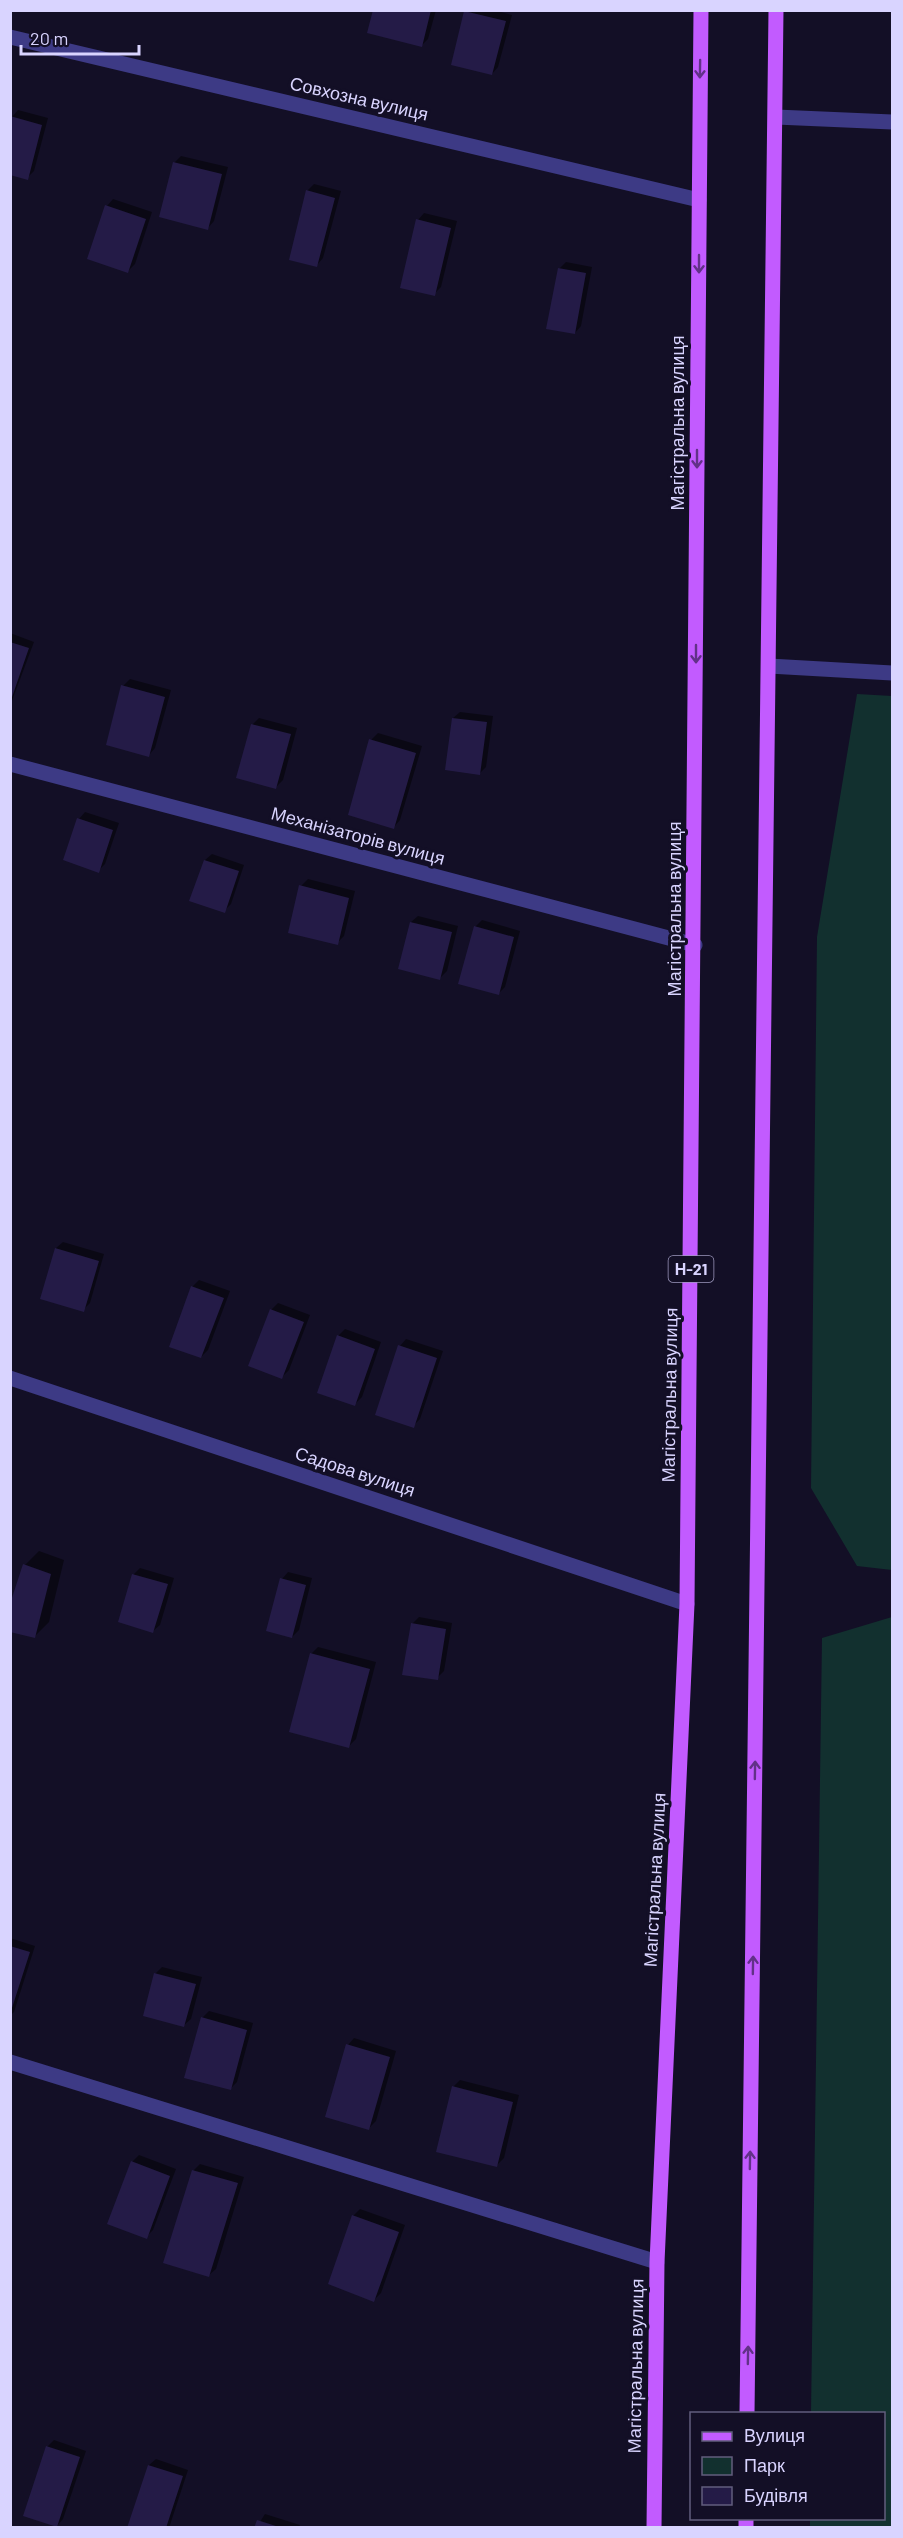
<svg xmlns="http://www.w3.org/2000/svg" width="903" height="2538" font-family="Barlow,sans-serif">
<rect width="100%" height="100%" fill="#130f26"/>
<!-- green -->
<path fill="#12302f" d="M857 694 892 696V1570L857 1566 811 1488 817 937Z
M892 1617V2527H810V2519L884 2518V2414L811 2413 822 1638Z"/>
<!-- shadow -->
<path fill="#0007" d="M375 10H436L428 39 422 45Z
M468 10H494L512 15 498 67 492 74 466 12Z
M18 110 48 118 34 171 27 178 12 117Z
M181 156 228 167 214 221 208 228 174 163Z
M314 184 341 191 323 258 317 265 307 191Z
M113 199 152 212 135 264 128 271 107 206Z
M424 213 457 221 441 287 434 294 418 220Z
M566 262 592 267 581 326 575 333 559 269Z
M10 633 34 642 10 706Z
M130 679 171 690 155 748 149 755 123 686Z
M460 712 493 716 486 767 480 773 453 718Z
M259 718 297 728 283 780 276 787 238 777 253 724Z
M378 733 422 746 400 820 394 827 371 740Z
M85 812 119 823 105 864 98 871 79 819Z
M212 854 244 865 231 904 224 911 205 860Z
M308 879 355 891 344 936 337 943 301 886Z
M418 916 458 926 447 971 440 978 411 922Z
M482 920 520 931 505 987 498 994 475 927Z
M63 1242 104 1254 90 1303 83 1310 42 1298 56 1248Z
M199 1280 230 1291 208 1350 201 1357 192 1287Z
M278 1303 310 1315 289 1370 282 1377 271 1310Z
M345 1329 381 1342 362 1397 355 1404 338 1336Z
M406 1339 443 1351 420 1419 413 1426 400 1346Z
M39 1551 64 1560 49 1622 35 1636 25 1565Z
M140 1568 174 1578 160 1625 153 1631 120 1621 134 1574Z
M288 1572 312 1578 299 1630 292 1637 282 1579Z
M419 1617 452 1623 444 1671 437 1678 412 1624Z
M318 1647 376 1662 356 1739 349 1746 311 1654Z
M10 1938 35 1946 14 2012 10 2016Z
M162 1967 202 1977 191 2019 184 2025 155 1974Z
M209 2011 253 2023 237 2082 230 2089 202 2018Z
M354 2038 396 2051 376 2121 369 2128 348 2045Z
M460 2080 519 2095 504 2158 497 2165 453 2087Z
M139 2155 176 2169 153 2230 146 2237 132 2162Z
M200 2164 244 2177 216 2269 209 2275 165 2262 194 2170Z
M360 2209 405 2225 381 2293 374 2300 353 2216Z
M54 2440 86 2451 63 2519 57 2526 47 2447Z
M156 2459 188 2470 169 2528H128L149 2465Z
M265 2514 300 2525 299 2528H256Z"/>
<!-- building -->
<path fill="#241b47" d="M373 10H431L422 47 367 33Z
M464 11 506 21 492 75 451 65Z
M10 116 42 125 28 180 10 175Z
M173 162 222 174 208 230 159 217Z
M306 190 335 198 317 267 289 260Z
M105 205 146 219 128 273 87 259Z
M416 219 451 228 435 296 400 288Z
M558 268 586 273 575 334 546 329Z
M10 642 29 648 11 700H10Z
M121 685 165 697 149 757 106 745Z
M452 718 487 722 480 775 445 770Z
M251 724 291 734 276 789 236 778Z
M369 739 416 753 394 829 348 815Z
M77 818 113 830 99 873 63 860Z
M204 860 239 871 225 913 189 901Z
M299 885 349 898 338 945 288 933Z
M410 922 452 932 440 980 398 969Z
M474 926 514 937 499 995 458 984Z
M55 1248 99 1261 84 1312 40 1299Z
M191 1286 224 1298 201 1358 169 1347Z
M270 1309 304 1322 282 1379 248 1366Z
M337 1335 375 1349 355 1406 317 1393Z
M398 1345 437 1358 414 1428 375 1415Z
M23 1564 51 1574 35 1638 10 1632V1604Z
M132 1574 168 1584 153 1633 118 1622Z
M280 1578 306 1585 292 1638 266 1631Z
M411 1623 446 1629 438 1680 402 1675Z
M310 1653 370 1669 349 1748 289 1732Z
M10 1946 30 1952 11 2011H10Z
M154 1973 196 1984 184 2027 143 2016Z
M201 2017 247 2030 231 2090 184 2078Z
M346 2044 390 2057 369 2130 325 2117Z
M452 2086 513 2102 497 2167 436 2152Z
M131 2161 170 2176 147 2239 107 2224Z
M192 2170 238 2183 209 2277 163 2263Z
M352 2215 399 2232 374 2302 328 2284Z
M46 2446 80 2457 57 2527 23 2516Z
M148 2465 183 2476 166 2528H127Z
M257 2520 279 2527V2528H254Z"/>
<g fill="none" stroke-linecap="round" stroke-linejoin="round">
<!-- service -->
<path stroke="#3d3a85" stroke-width="15" d="M776 117 892 122
M769 666 892 673"/>
<!-- minor -->
<path stroke="#3d3a85" stroke-width="15" d="M10 37 699 200
M10 764 695 945
M10 1378 687 1604
M10 2062 657 2262"/>
<!-- primary -->
<path stroke="#c25bff" stroke-width="15" d="M747 2414 776 10
M654 2528 657 2262 687 1604 701 10
M746 2528V2518"/>
</g>
<!-- one-way arrows -->
<defs><path id="oneway-shaft" d="M-6 0H5M1.5-3L5.5 0L1.5 3" fill="none" stroke-width="1.6" stroke-linecap="round" stroke-linejoin="round" transform="scale(1.5)"/></defs>
<g stroke="#623188">
<use href="#oneway-shaft" transform="translate(700 69) rotate(91)"/>
<use href="#oneway-shaft" transform="translate(699 264) rotate(90)"/>
<use href="#oneway-shaft" transform="translate(697 459) rotate(90)"/>
<use href="#oneway-shaft" transform="translate(696 654) rotate(90)"/>
<use href="#oneway-shaft" transform="translate(755 1770) rotate(-89)"/>
<use href="#oneway-shaft" transform="translate(753 1965) rotate(-89)"/>
<use href="#oneway-shaft" transform="translate(750 2160) rotate(-89)"/>
<use href="#oneway-shaft" transform="translate(748 2355) rotate(-89)"/>
</g>
<g text-anchor="middle" stroke-width="6" stroke-linejoin="round" paint-order="stroke">
<!-- shield labels -->
<rect fill="#130f26" stroke="#9e99be" stroke-width="1.5" x="668.5" y="1256" width="45" height="26" rx="4.5"/>
<g font-size="16" font-weight="bold" fill="#d9d4ff">
<text x="691" y="1275">Н-21</text>
</g>
<!-- street labels -->
<g font-size="18" fill="#d9d4ff" stroke="#130f26">
<text transform="translate(359 99) rotate(13)" y="6">Совхозна вулиця</text>
<text transform="translate(678 423) rotate(-90)" y="6">Магістральна вулиця</text>
<text transform="translate(358 836) rotate(15)" y="6">Механізаторів вулиця</text>
<text transform="translate(675 909) rotate(-90)" y="6">Магістральна вулиця</text>
<text transform="translate(670 1395) rotate(-89)" y="6">Магістральна вулиця</text>
<text transform="translate(355 1472) rotate(18)" y="6">Садова вулиця</text>
<text transform="translate(655 1880) rotate(-87)" y="6">Магістральна вулиця</text>
<text transform="translate(636 2366) rotate(-89)" y="6">Магістральна вулиця</text>
</g>
</g>
<!-- border -->
<rect width="903" height="2538" fill="none" stroke="#d9d4ff" stroke-width="24"/>
<!-- legend -->
<rect x="690" y="2412" width="195" height="108" fill="#130f26" stroke="#625e7d" stroke-width="1.5"/>
<rect x="702" y="2432" width="30" height="9" fill="#c25bff" stroke="#625e7d" stroke-width="1.5"/>
<text x="744" y="2442" font-size="18" fill="#d9d4ff">Вулиця</text>
<rect x="702" y="2457" width="30" height="18" fill="#12302f" stroke="#625e7d" stroke-width="1.5"/>
<text x="744" y="2472" font-size="18" fill="#d9d4ff">Парк</text>
<rect x="702" y="2487" width="30" height="18" fill="#241b47" stroke="#625e7d" stroke-width="1.5"/>
<text x="744" y="2502" font-size="18" fill="#d9d4ff">Будівля</text>
<!-- scale -->
<path d="M21 45v9h118v-9" fill="none" stroke="#d9d4ff" stroke-width="3"/>
<text x="30" y="45" font-size="18" fill="#d9d4ff" stroke="#130f26" stroke-width="4.5" paint-order="stroke">20 m</text>
</svg>
